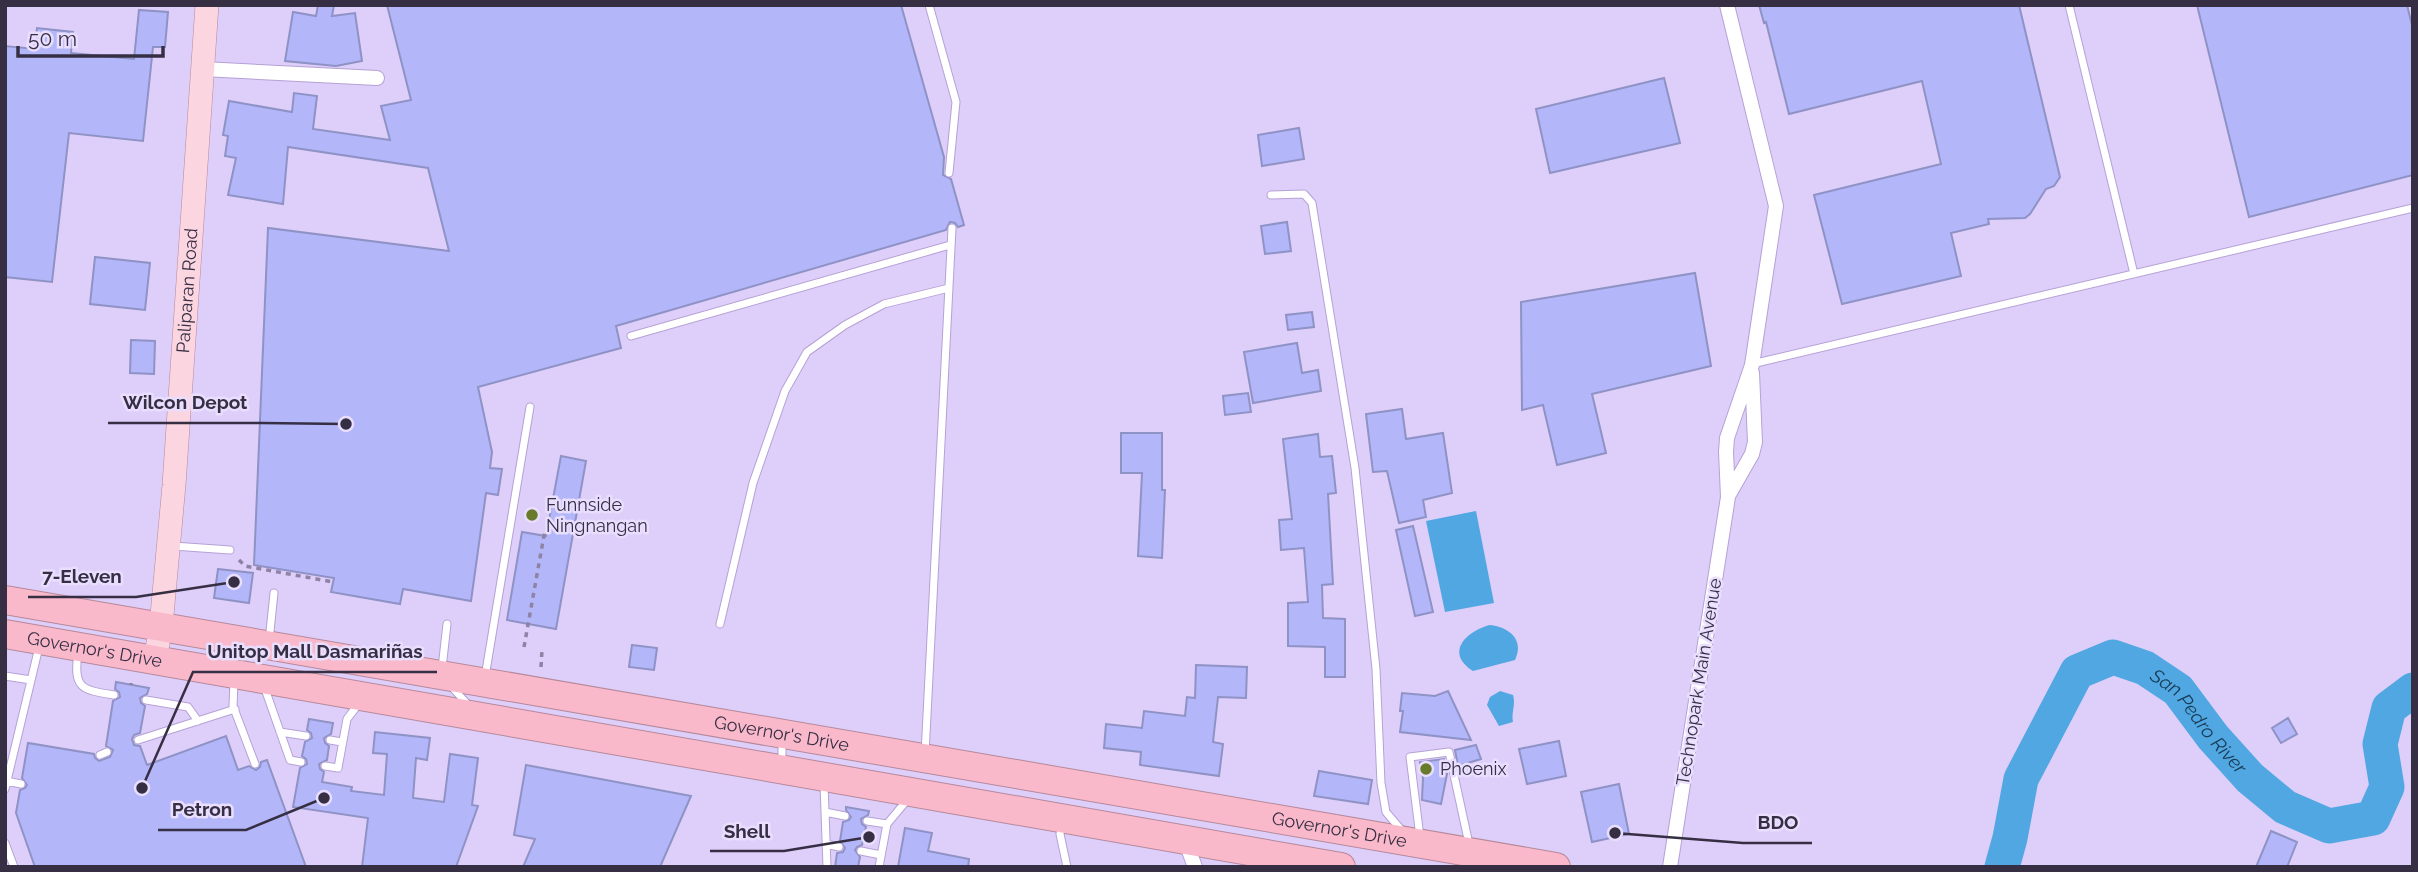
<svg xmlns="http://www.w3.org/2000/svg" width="2418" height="872" font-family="Raleway,sans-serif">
<rect width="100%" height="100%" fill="#decefa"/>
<!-- water -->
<path fill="#51a7e2" d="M1476 511 1494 603 1445 612 1426 521Z
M1490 625C1509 627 1525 640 1515 660L1473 671C1444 652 1467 631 1490 625Z
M1500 691 1513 695C1516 704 1511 713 1513 722L1499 726 1487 705 1490 697Z"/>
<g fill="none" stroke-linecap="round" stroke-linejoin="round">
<!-- river -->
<path stroke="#51a7e2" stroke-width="35" id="s1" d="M2002 867 2010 838 2021 779 2077 672 2113 657 2145 668 2178 690 2213 737 2250 778 2285 807 2329 826 2373 818 2387 787 2380 744 2389 708 2413 690"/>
</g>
<!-- building -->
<path fill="#b3b7fa" stroke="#8f92c5" stroke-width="2" d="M318 5H334L332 16 355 13 362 61 336 66 285 61 293 12 316 16Z
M387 5H901L944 157 943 175 951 179 964 225 958 227 955 223 950 222 946 230 616 326 621 348 478 387 492 452 490 468 502 469 498 495 486 493 471 601 403 589 400 604 331 592 334 578 254 565 268 228 449 251 428 168 288 147 283 204 228 195 236 158 225 156 228 136 223 135 229 101 292 112 294 93 317 96 313 129 390 140 381 106 411 100Z
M1759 5H2019L2060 177 2054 186 2046 189 2030 214 2025 218 1988 219 1989 224 1951 233 1961 276 1842 304 1814 195 1941 164 1922 81 1789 114 1766 22 1764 23Z
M2197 5H2407L2413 29V175L2249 217Z
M139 10 168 12 165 47H153L143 141 69 133 52 282 5 277V46L35 49 37 28 73 32 71 53 134 59Z
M1664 78 1680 143 1550 173 1536 109Z
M1299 128 1304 159 1262 166 1258 135Z
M1287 222 1291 251 1265 254 1261 226Z
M95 257 150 263 145 310 90 304Z
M1695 273 1711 366 1592 394 1606 453 1557 465 1543 405 1522 410 1521 302Z
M1312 312 1314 327 1288 330 1286 315Z
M131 340 155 341 154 374 130 373Z
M1297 343 1302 373 1318 370 1321 391 1253 403 1244 352Z
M1248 393 1251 412 1225 415 1223 396Z
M1402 409 1406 439 1443 433 1452 493 1423 500 1426 517 1399 523 1387 471 1373 472 1366 414Z
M1121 433H1162V490H1165L1162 558 1138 556 1142 473H1121Z
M1318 434 1320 457 1332 456 1336 493 1328 494 1333 584 1322 585 1323 618 1345 619V677H1325V647L1288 646V603L1308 602 1304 548 1281 550 1279 520 1292 519 1283 439Z
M561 456 586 461 556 629 507 620 522 532 546 536Z
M1413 526 1433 612 1415 616 1396 530Z
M218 569 253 573 249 603 214 598Z
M632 645 657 648 654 670 629 667Z
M1196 665 1247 667 1246 698 1218 697 1213 742 1223 744 1219 776 1140 765 1141 752 1104 748 1106 724 1142 728 1144 711 1185 716 1187 697 1195 698Z
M116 682 149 688 147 694 140 698 141 703 145 706 140 733 134 735 132 739 134 745 140 746 147 765 226 736 238 770 249 766 256 770 260 767 261 762 267 760 306 867H35L16 813 20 790 25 788 27 785 22 778 28 743 94 754 95 758 99 761 110 757 113 750 106 746 113 701 120 697 119 692 115 689Z
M1448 691 1471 740 1400 732 1403 711H1400L1402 693 1435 696Z
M2288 718 2297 734 2281 743 2272 728Z
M309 719 333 723 331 734 324 738 325 743 329 746 327 760 319 764 320 769 324 772 322 782 352 787 351 791 384 795 387 754 373 753 375 732 430 738 427 760 416 758 413 798 444 802 450 754 478 758 472 805 478 806 456 867H362L368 818 293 807 300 768 307 764 306 759 302 756 305 742 312 738 311 733 307 730Z
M1559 741 1566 776 1527 784 1519 749Z
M1476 745 1481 759 1458 766 1455 750Z
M1444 759 1447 774 1441 804 1422 800 1423 778 1420 762Z
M526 765 691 796 660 867H523L535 839 514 835Z
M1319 771 1372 780 1368 804 1314 796Z
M1619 784 1629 834 1592 842 1581 792Z
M846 807 869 811 868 815 861 819 862 824 866 827 862 845 857 847 855 850 860 857 858 867H835L837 853 843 852 845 848 840 841 843 822 849 820 851 817 846 810Z
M905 828 932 833 928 851 969 859 968 867H898Z
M2271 831 2297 842 2287 867H2256Z"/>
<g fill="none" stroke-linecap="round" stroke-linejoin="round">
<defs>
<path id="lane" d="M929 5 956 102 949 173
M2069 5 2134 274
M1271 195 1304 194 1312 203 1355 468 1376 669 1381 783 1386 812 1403 832
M631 336 950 245
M1752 364 2413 208
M173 546 230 550
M720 624 753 483 785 391 807 352 845 325 884 304 949 288
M269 641 274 593
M78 653C73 688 81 690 114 695
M442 668 447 624
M5 676 31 680
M485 677 530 407
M234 682 233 706 255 764
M264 686 290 760 301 762
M451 686 469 706
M146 700 188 707 198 721
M280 732 306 736
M138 740 235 709
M330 740 342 742
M925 754 952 228
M100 755 107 752
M782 765V738
M325 766 338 768 347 719 360 702
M6 781 21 784
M824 784 827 867
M5 789 39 647
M825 812 845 816
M867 821 887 824
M1062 823 1060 834 1067 867
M1420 837 1410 757 1449 752 1469 844
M5 843 14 867
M826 844 839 847
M861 851 881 855
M879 867 887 824 908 799"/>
<path id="street" d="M203 69 377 78
M1728 496 1752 454 1755 442 1752 373
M1185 840 1195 867
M1670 867 1728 497 1726 452 1727 438 1752 365 1776 206 1727 5"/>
<g id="primary">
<path id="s2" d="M155 660 161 626 174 485 207 5"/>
</g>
<g id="highway">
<path id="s3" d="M5 600 1556 867"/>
<path id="s4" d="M5 634 1341 867"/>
</g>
</defs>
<!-- lane casing -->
<use href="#lane" stroke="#b5a2d6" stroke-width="9"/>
<!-- street casing -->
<use href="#street" stroke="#b5a2d6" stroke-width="16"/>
<!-- primary casing -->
<use href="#primary" stroke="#b5899b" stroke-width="24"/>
<!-- highway casing -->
<use href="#highway" stroke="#b5899b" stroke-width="30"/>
<!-- path -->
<path stroke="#8e83a4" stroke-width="3.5" stroke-dasharray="5 5" stroke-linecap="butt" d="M239 560 245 566 333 582
M524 647 545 530
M541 667 542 650
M131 685V683"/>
<!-- lane -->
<use href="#lane" stroke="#fff" stroke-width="7"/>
<!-- street -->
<use href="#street" stroke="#fff" stroke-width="14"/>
<!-- primary -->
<use href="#primary" stroke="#fbd5df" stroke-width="23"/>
<!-- highway -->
<use href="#highway" stroke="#f9b9ca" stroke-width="28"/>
</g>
<!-- markers -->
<g fill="#687b2b" stroke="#e9defe" stroke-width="2.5">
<circle cx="532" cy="515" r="7"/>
<circle cx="1426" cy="769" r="7"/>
</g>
<g text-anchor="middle" stroke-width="5" stroke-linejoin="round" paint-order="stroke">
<!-- street labels -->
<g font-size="18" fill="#362f44" stroke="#e9defe">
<text dy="6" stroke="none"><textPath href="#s2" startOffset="371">Paliparan Road</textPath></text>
<text dy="6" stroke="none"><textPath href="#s4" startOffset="91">Governor's Drive</textPath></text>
<text transform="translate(1699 682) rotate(-81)" y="6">Technopark Main Avenue</text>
<text dy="6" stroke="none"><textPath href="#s3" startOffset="788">Governor's Drive</textPath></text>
<text dy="6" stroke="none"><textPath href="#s3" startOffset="1354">Governor's Drive</textPath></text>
</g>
<!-- poi labels -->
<g font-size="18" fill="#362f44" stroke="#e9defe" text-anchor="start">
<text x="546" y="511">Funnside<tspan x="546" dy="21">Ningnangan</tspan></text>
<text x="1440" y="775">Phoenix</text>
</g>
<!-- water labels -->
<g font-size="19" font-style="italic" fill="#183c55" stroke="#e9defe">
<text dy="7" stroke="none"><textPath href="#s1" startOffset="360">San Pedro River</textPath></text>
</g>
</g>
<!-- callouts -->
<path fill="none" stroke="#362f44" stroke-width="2.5" d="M346 424L261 423H108M234 582L136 597H28M142 788L193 672H437M324 798L246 830H158M1615 833L1743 843H1812M869 837L784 851H710"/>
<g fill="#362f44" stroke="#e9defe" stroke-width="2.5">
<circle cx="346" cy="424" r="7"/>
<circle cx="234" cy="582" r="7"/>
<circle cx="142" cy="788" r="7"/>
<circle cx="324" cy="798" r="7"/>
<circle cx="1615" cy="833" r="7"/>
<circle cx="869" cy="837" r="7"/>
</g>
<g font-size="19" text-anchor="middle" font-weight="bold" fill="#362f44" stroke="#e9defe" stroke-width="5" stroke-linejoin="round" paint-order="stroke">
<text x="185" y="409">Wilcon Depot</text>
<text x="82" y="583">7-Eleven</text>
<text x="315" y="658">Unitop Mall Dasmariñas</text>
<text x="202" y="816">Petron</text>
<text x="1778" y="829">BDO</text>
<text x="747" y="838">Shell</text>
</g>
<!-- border -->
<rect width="2418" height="872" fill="none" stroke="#362f44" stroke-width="14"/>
<!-- scale -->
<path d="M18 46v10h145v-10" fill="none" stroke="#362f44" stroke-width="3.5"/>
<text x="28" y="46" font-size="21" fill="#362f44" stroke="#e9defe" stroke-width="5" paint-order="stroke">50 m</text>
</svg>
